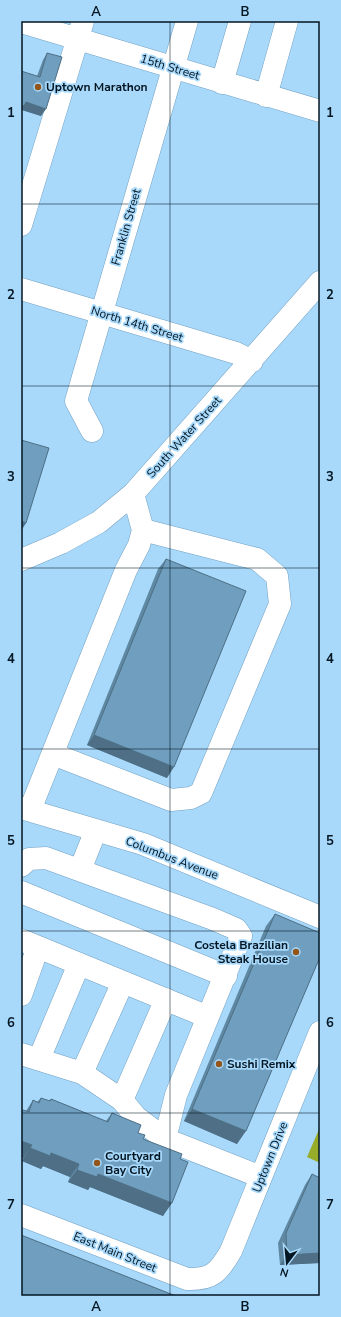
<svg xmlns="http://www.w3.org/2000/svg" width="341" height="1317" font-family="'Nunito Sans',sans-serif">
<rect width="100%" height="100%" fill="#a8d9fb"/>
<!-- water -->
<path fill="#97ad2a" d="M320 1127V1163L307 1157Z"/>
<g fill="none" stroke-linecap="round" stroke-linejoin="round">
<defs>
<path id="minor" d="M21 22 320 111
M222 83 240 21
M266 96 287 21
M21 225 83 21
M21 289 236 353 252 361
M92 431 76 401 187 21
M21 560 61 543 99 522 133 494 320 282
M53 754 171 800 191 798 201 793 280 604 277 576 257 559 143 530
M21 808 143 844 320 917
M30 810 126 570 139 545 143 530 133 494
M21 866 29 859 46 858 213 919 236 929 241 936 176 1095 165 1139
M80 870 96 830
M21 892 226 976
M21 940 208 1017
M21 995 38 947
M21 1054 82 1073 122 1100 136 1117 165 1139 261 1177
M39 1059 79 964
M82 1073 123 982
M122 1100 166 999
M21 1215 187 1279C212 1280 219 1272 231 1251L320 1032"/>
</defs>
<!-- minor casing -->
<use href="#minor" stroke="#72a1c2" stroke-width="23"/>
<!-- minor -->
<use href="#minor" stroke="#fff" stroke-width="22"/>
</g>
<!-- wall -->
<path fill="#5f88a3" d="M47 53 41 116 22 110 37 76 43 60Z
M166 559 167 778 87 745 158 569Z
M275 914 237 1144 184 1121 266 926Z
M41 1098 49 1101 51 1099 106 1121 112 1113 138 1133 143 1139 180 1159 163 1216 90 1187 88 1190 68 1182 70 1177 43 1166 41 1169 22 1161 23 1158 21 1157V1114L23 1110 26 1111 33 1100 37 1102Z
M312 1174 320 1263 280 1265 278 1243 305 1185Z"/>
<!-- shaded-wall -->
<path fill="#4e6f85" d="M26 102 46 109 41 116 22 110 21 111V105Z
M21 521 26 523 21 531Z
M94 735 174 767 167 778 87 745Z
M192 1109 246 1131 237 1144 184 1121Z
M21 1141 32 1145 23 1158 21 1157Z
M30 1148 51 1153 79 1164 70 1177 43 1166 41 1169 22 1161Z
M77 1170 98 1174 172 1203 163 1216 90 1187 88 1190 68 1182Z
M320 1253V1263L280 1265 287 1255Z"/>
<!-- building -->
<path fill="#6f9ebe" stroke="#4e6f85" d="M47 53 62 57 46 109 26 102 24 106 21 105V71L40 77Z
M21 440 49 448 26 523 21 521Z
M166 559 246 591 174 767 94 735Z
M275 914 320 933V957L246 1131 192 1109Z
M41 1098 50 1101 51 1099 108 1122 112 1113 141 1125 138 1133 145 1135 143 1139 182 1154 180 1159 188 1162 172 1203 98 1174 97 1177 77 1170 79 1164 51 1153 50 1156 30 1148 32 1145 21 1141V1116L23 1110 29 1112 33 1100 39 1103Z
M312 1174 320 1178V1253L287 1255 286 1233Z
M21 1235 176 1296H21Z"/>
<!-- grid -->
<path fill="none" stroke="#041622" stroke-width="1" stroke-opacity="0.55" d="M170 21V1296M21 204H320M21 386H320M21 568H320M21 749H320M21 931H320M21 1113H320"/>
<!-- markers -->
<g fill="#93551a" stroke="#a8d9fb" stroke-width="1.5">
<circle cx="38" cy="87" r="4"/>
<circle cx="296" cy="952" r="4"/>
<circle cx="219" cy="1064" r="4"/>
<circle cx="97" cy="1163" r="4"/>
</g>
<g text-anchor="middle" stroke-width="3.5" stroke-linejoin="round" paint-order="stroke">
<!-- street labels -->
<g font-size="12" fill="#041622" stroke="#a8d9fb">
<text transform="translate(170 67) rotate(17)" y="4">15th Street</text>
<text transform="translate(126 227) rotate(-74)" y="4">Franklin Street</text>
<text transform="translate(137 324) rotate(17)" y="4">North 14th Street</text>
<text transform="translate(184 437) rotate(-48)" y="4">South Water Street</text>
<text transform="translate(172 858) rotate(21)" y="4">Columbus Avenue</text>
<text transform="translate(270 1157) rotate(-68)" y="4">Uptown Drive</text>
<text transform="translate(115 1252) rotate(22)" y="4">East Main Street</text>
</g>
<!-- poi labels -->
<g font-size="12" font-weight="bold" fill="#041622" stroke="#a8d9fb" text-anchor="start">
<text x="46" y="91">Uptown Marathon</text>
<text x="288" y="949" text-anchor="end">Costela Brazilian<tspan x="288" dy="14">Steak House</tspan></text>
<text x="227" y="1068">Sushi Remix</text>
<text x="105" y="1160">Courtyard<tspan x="105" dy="14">Bay City</tspan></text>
</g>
</g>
<!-- border -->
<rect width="341" height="1317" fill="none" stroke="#a8d9fb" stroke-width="44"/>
<!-- north arrow -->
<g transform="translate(287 1263) rotate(196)" stroke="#a8d9fb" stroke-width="3" paint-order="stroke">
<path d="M0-3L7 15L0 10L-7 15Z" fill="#041622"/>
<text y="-6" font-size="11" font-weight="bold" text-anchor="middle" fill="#041622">N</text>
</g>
<rect x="22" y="22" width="297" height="1273" fill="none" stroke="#041622" stroke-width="1.5"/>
<g font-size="13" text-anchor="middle" font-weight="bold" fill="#041622">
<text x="96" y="16">A</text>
<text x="245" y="16">B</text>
<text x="11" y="117">1</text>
<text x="330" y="117">1</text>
<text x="11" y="299">2</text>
<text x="330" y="299">2</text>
<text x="11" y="481">3</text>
<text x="330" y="481">3</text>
<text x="11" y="663">4</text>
<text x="330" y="663">4</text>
<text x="11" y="845">5</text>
<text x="330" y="845">5</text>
<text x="11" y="1027">6</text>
<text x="330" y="1027">6</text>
<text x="11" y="1209">7</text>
<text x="330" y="1209">7</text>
<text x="96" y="1311">A</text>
<text x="245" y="1311">B</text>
</g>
</svg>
